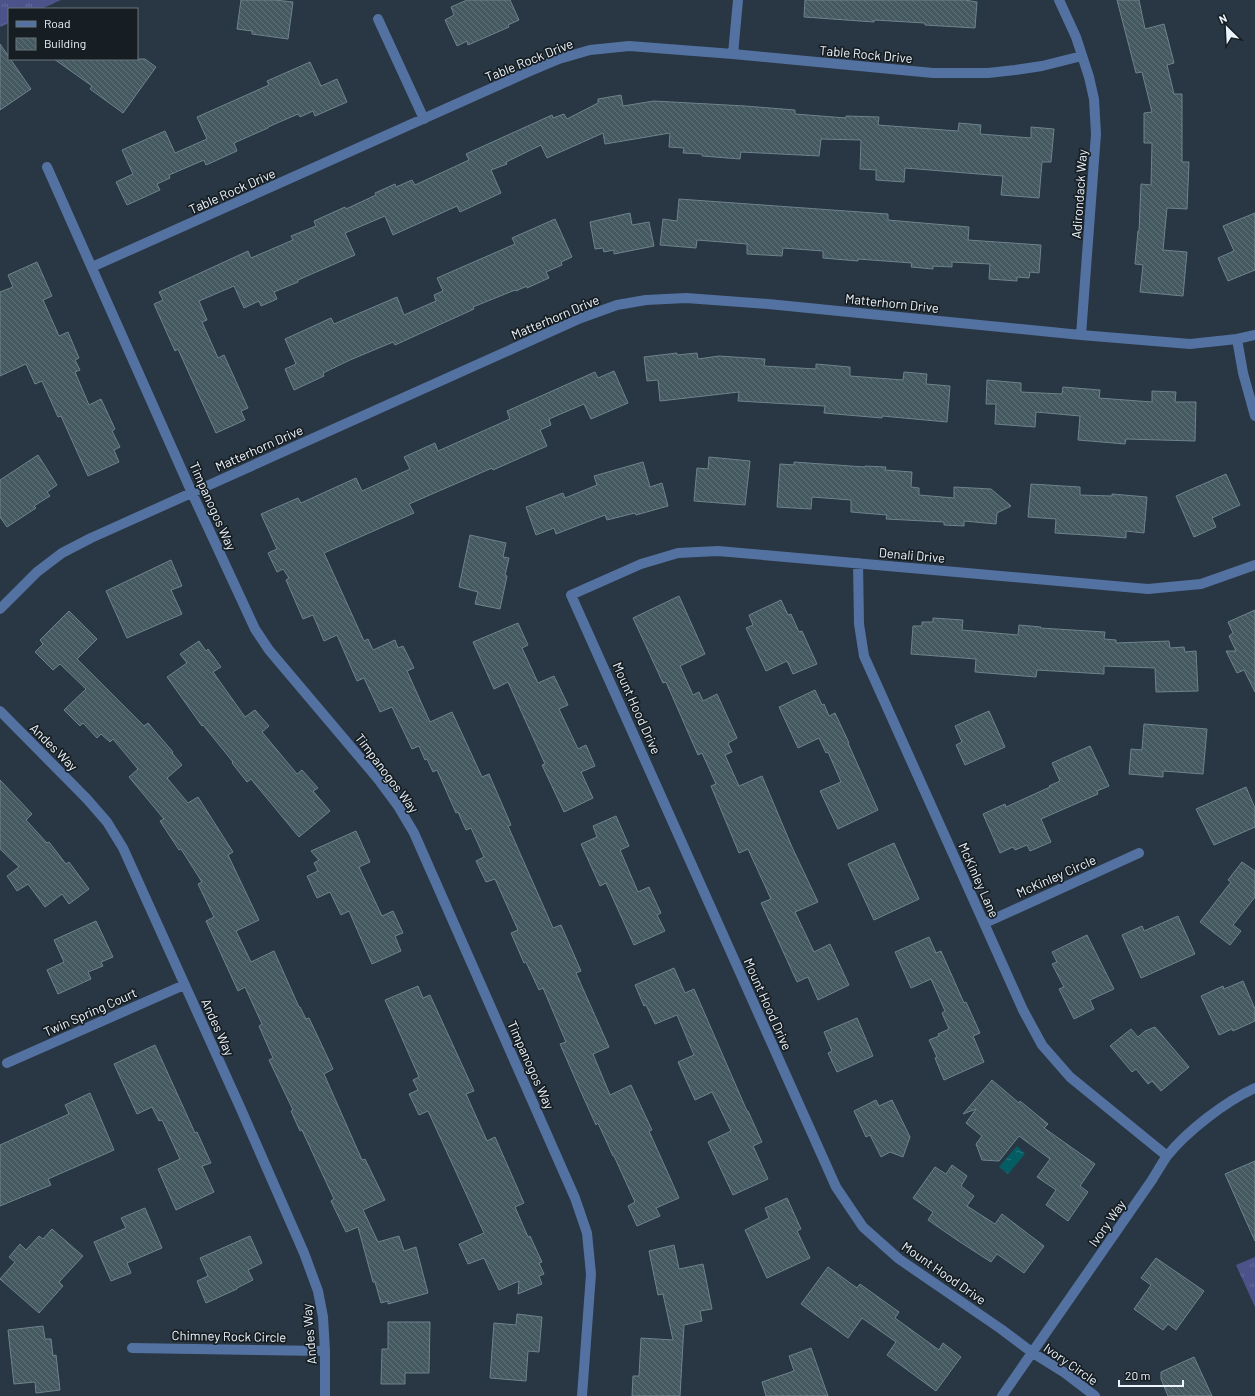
<svg xmlns="http://www.w3.org/2000/svg" width="1255" height="1396" font-family="Barlow,sans-serif">
<defs>
<pattern id="grass-tufts" width="24" height="20" patternUnits="userSpaceOnUse"><rect width="24" height="20" fill="#4c538a"/><path d="M3 7l-1-3M5 7V3M7 7l1-3M15 17l-1-3M17 17v-4M19 17l1-3" fill="none" stroke="#666c9b"/></pattern>
<pattern id="water-ripples" width="26" height="14" patternUnits="userSpaceOnUse"><rect width="26" height="14" fill="#055d64"/><path d="M2 4q2-2 4 0t4 0M15 11q2-2 4 0t4 0" fill="none" stroke="#2a757b"/></pattern>
<pattern id="building-back-hatch" width="6" height="6" patternUnits="userSpaceOnUse"><rect width="6" height="6" fill="#455961"/><path d="M-1 5l2 2M0 0l6 6M5-1l2 2" fill="none" stroke="#607179"/></pattern>
</defs>
<rect width="100%" height="100%" fill="#283743"/>
<!-- grass -->
<path fill="url(#grass-tufts)" d="M0 0H61L41 9H9V23L0 27Z
M1255 1257V1307L1236 1265Z"/>
<!-- water -->
<path fill="url(#water-ripples)" d="M1017 1146 1025 1154 1008 1174 999 1167Z"/>
<!-- building -->
<path fill="url(#building-back-hatch)" stroke="#6e838b" d="M241 0H275L293 2 288 39 252 34V31L237 29Z
M467 0H510L519 20 508 25 509 27 468 45 467 41 457 46 445 20 454 15 451 7Z
M805 0H965L977 2 975 28 925 25V23L874 20V22L804 17Z
M1117 0H1139L1145 29 1164 24 1174 63 1167 65 1174 94H1182V162H1189L1187 209 1167 208 1163 250 1187 252 1183 296 1140 292 1143 265 1135 264 1138 231H1139L1141 184 1151 185 1152 143H1144V113L1152 112 1142 72 1136 73Z
M0 44 31 89 0 110Z
M54 59H145L156 67 123 113 90 89 92 86Z
M310 62 321 86 337 79 347 102 315 116 313 111 300 117 298 114 268 127V128L234 143 237 151 206 165 204 160 169 175 170 178 157 184 160 190 127 205 116 182 133 174 122 150 165 131 175 153 207 139 197 117 269 85 267 81Z
M621 95 623 106 654 101 745 106 795 110V114L846 118V116L879 117 878 125 958 131 959 123 981 125 980 134 1031 138V127L1054 129 1051 162H1042L1039 198 1001 195 1003 176 905 168 904 182 876 180V170L860 169 861 140 821 139 819 156 741 152 740 159 702 156V154L683 153 684 148 669 147 670 133 605 144 603 133 547 158 541 145 506 162 507 164 491 170 501 193 460 212 457 206 393 235 385 216 345 233 355 255 298 280V282L274 292 277 299 261 306 259 301 244 308 234 286 199 301 207 320 202 322 218 358 224 355 248 408 241 411 245 420 216 433 178 349 175 351 154 304 163 300 159 292 248 251 251 258 293 240 291 236 316 226 314 221 345 207 346 209 376 195 375 193 395 184 396 187 412 180 415 185 469 160 466 154 552 115 553 118 564 114 567 119 598 103V99Z
M679 199 888 214V220L969 227 968 240 1041 245 1039 273 1030 272 1029 278 1017 277V281L989 279 990 264 952 262V267L933 266V269L911 267 912 263 858 259V261L823 258V251L783 248 782 256 747 254V244L697 240 696 248 660 245 663 219 677 221Z
M630 213 632 225 649 222 654 246 614 254V250L604 252 603 248 595 249 590 222Z
M1255 213V270L1228 281 1218 258 1234 251 1223 226Z
M555 219 572 257 561 262 562 265 546 272 549 278 527 288V286L516 291 515 290 473 307 474 309 395 345 393 342 350 360 323 373 324 376 294 390 285 369 296 364 285 339 331 318 334 324 397 297 404 315 436 301 434 295 443 291 437 278 515 244 512 238Z
M37 262 52 296 43 300 59 336 68 332 79 358 75 360 80 370 75 372 89 405 101 399 115 429 112 431 120 447 114 450 119 462 88 476 61 416 58 417 42 381 35 384 26 364 0 376V292L13 287 8 275Z
M677 353V355L697 353 698 359 719 356 765 359 764 366 816 369V364L850 367V376L903 380 904 372 927 374 926 384 950 386 947 422 882 416V418L824 413 825 406 738 401 739 392 660 401 658 380 647 381 644 357Z
M614 371 628 403 591 419 584 404 549 419 551 425 540 430 547 446 493 470 492 468 409 504 414 513 324 553 364 641 368 639 373 650 395 640 398 648 403 646 414 668 407 671 430 722 452 712 482 777 489 774 511 825 508 826 553 928 561 925 581 971 576 973 609 1047 593 1054 610 1095 631 1085 652 1130 649 1131 679 1198 656 1208 660 1216 637 1226 628 1206 635 1202 614 1156H613L598 1123 596 1125 581 1092 560 1044 566 1042 543 988 539 990 526 962 524 963 511 933 518 930 495 879 486 882 476 861 484 857 471 828 466 830 458 812 456 813 437 770 433 772 427 759 425 760 419 746 412 749 392 707 380 712 364 678 357 681 337 635 324 641 313 615 303 619 286 580 289 578 283 569 277 572 268 553 277 549 261 514 298 498 301 503 356 478 362 491 410 469 404 457 435 443 438 451 510 419 507 411 595 372 598 378Z
M987 380 1021 383V392L1062 394 1063 387 1100 390 1099 398 1152 402V391L1176 392 1175 402H1196L1195 441 1126 439 1125 444 1078 440 1080 416 1036 412 1035 427 995 424 996 404H986Z
M38 455 57 485 47 492 50 496 34 506 36 508 7 527 0 517V480Z
M709 457 750 461 745 505 694 501 697 468 708 469Z
M643 462 650 487 662 483 668 506 636 515 635 513 607 520 605 515 556 534 554 528 536 535 526 507 563 493 565 498 597 485 594 476Z
M794 462 865 467V466L886 467 885 470 912 472 911 487 919 488V495L954 498V487L991 489 1011 506 997 513 996 524 964 521V526L944 525V522L886 519 887 515 851 512V500L812 497 811 509 777 507 780 464 794 465Z
M1226 474 1240 505 1212 518 1216 527 1194 537 1176 496Z
M1031 484 1080 487V495L1112 496V494L1147 497 1144 533 1126 531V538L1102 536 1055 533 1056 519 1028 517Z
M470 535 506 543 503 557 509 558 505 575 507 576 500 609 475 604 478 592 459 587Z
M171 560 182 586 171 590 182 614 127 638 106 591Z
M679 596 705 654 680 666 693 695 699 692 703 701 717 694 737 738 728 743 732 752 725 755 739 786 762 776 792 847 818 902 795 912 814 952 830 944 849 985 818 1000 808 977 797 982 761 903 771 899 748 849 739 853 711 786 716 784 702 753 698 755 666 682 663 683 633 618Z
M781 600 788 615 791 614 799 632 802 631 817 664 793 674 787 661 766 671 746 628 753 625 749 615Z
M1255 610V692L1244 670 1237 673 1226 651H1236L1229 636 1233 633 1228 622Z
M69 611 97 639 77 659 144 726 148 723 173 752 172 753 182 765 167 778 188 803 198 797 233 852 228 855 259 920 236 931 251 962 274 951 299 1007H300L306 1019 309 1018 333 1069 324 1074 362 1160 365 1159 385 1200 363 1210 378 1242 399 1236 404 1251 416 1247 428 1293 388 1304V1301L381 1303 375 1282H373L358 1227 346 1232 331 1201 334 1199 302 1130 300 1131 291 1111 293 1110 269 1060 273 1058 259 1026 262 1024 245 987 238 991 206 921 214 917 198 884 202 882 181 849 179 850 160 821 164 819 129 777 138 769 113 739 110 742 101 734 97 738 83 723 80 726 64 710 86 689 60 664 53 670 35 652 43 644 40 640Z
M933 618 963 620 962 630 1018 635 1019 625 1041 627 1040 628 1105 632 1104 639 1116 640V643L1169 641 1170 648 1184 647 1185 652 1196 651 1198 691 1156 692 1155 668 1104 666V674L1037 670 1036 677 975 672 976 659 911 654 913 626H922V622H933Z
M518 623 528 645 522 648 538 683 554 676 568 705 559 709 578 749 586 745 595 766 581 772 593 798 564 812 542 765 545 764 508 682 494 689 473 642Z
M199 641 206 651 208 649 221 667 213 672 245 717 255 710 269 726 262 732 297 774 302 770 318 788 313 791 330 811 299 837 251 779 247 782 232 763 233 762 203 725 202 726 167 677 187 663 180 654Z
M815 690 822 705 824 704 829 716 835 713 849 743H848L878 810 838 829 820 791 841 782 828 752 826 753 819 738 798 748 779 707Z
M989 711 1005 747 965 765 956 745 962 742 955 726Z
M1144 724 1207 729 1203 774 1163 771V777L1129 774 1131 749 1142 750Z
M1090 746 1109 786 1097 791 1098 794 1041 819 1051 842 1030 851 1027 845 1015 850 1013 847 1000 853 983 814 1005 804 1006 807 1050 787 1049 786 1060 781 1052 763Z
M0 780 32 814 26 820 47 843 49 842 66 864 69 862 89 889 69 904 62 894 45 907 28 884 17 891 7 876 19 867 0 849Z
M1246 787 1255 808V827L1214 845 1196 809Z
M616 816 629 846 620 850 638 892 649 887 661 913 657 915 665 931 634 945 606 883 600 886 581 844 597 837 593 826Z
M356 831 370 862 359 867 382 916 393 911 403 933 395 936 401 951 372 964 349 911 341 915 330 892 317 898 307 876 318 871 314 863 319 860 311 851Z
M894 843 919 899 874 920 848 864Z
M1242 862 1255 871V897L1233 925 1241 931 1230 945 1200 922 1231 882 1228 880Z
M1178 916 1195 954 1141 978 1122 935 1142 926 1144 931Z
M96 921 113 957 101 962 103 966 88 972 91 979 58 994 47 970 64 962 54 940Z
M1087 935 1114 989 1090 1000 1094 1009 1074 1019 1059 989 1064 987 1052 964 1057 962 1052 952Z
M929 937 936 953 941 951 964 1003 966 1002 980 1033 973 1036 984 1062 944 1080 935 1058 937 1057 929 1040 939 1036 938 1034 949 1029 942 1013 945 1011 931 979 911 988 895 952Z
M674 968 685 993 694 989 747 1111H748L762 1142 753 1146 768 1179 733 1195 708 1142 731 1131 712 1092 695 1100 678 1062 694 1055 677 1015 655 1024 646 1005 644 1006 635 985Z
M1243 981 1255 1009V1021L1233 1031 1232 1029 1219 1035 1201 996 1223 986 1224 989Z
M418 986 423 998 430 995 474 1091 466 1094 487 1141 495 1137 524 1203 515 1207 528 1237 530 1236 542 1262 539 1263 544 1274 539 1276 542 1284 518 1294 519 1281 499 1290 484 1258 468 1264 459 1244 484 1233 428 1111 419 1115 409 1094 418 1090 413 1080 419 1077 385 1000Z
M857 1018 873 1056 837 1072 828 1053 832 1051 824 1032Z
M1155 1027 1189 1067 1161 1091 1152 1081 1148 1084 1136 1069 1132 1072 1110 1046 1131 1029 1138 1037 1145 1031Z
M155 1045 195 1133 197 1132 211 1163 202 1166 214 1192 176 1210 158 1169 180 1159 162 1120 159 1121 152 1107 137 1114 114 1064Z
M992 1080 1019 1103 1020 1101 1048 1124 1044 1128 1095 1164 1080 1186 1088 1192 1068 1221 1046 1205 1056 1190 1037 1177 1050 1159 1019 1136 999 1161 982 1160 976 1144 982 1136 966 1123 976 1109 963 1114Z
M90 1093 114 1150 48 1179 51 1185 0 1206V1145L69 1114 65 1105Z
M876 1100 879 1106 892 1100 910 1137 903 1157 890 1152 881 1157 870 1135 866 1137 854 1111Z
M1255 1161V1241L1225 1174Z
M952 1165 967 1176 961 1186 974 1196 967 1206 995 1224 1002 1214 1044 1246 1024 1273 997 1254 991 1262 957 1240 928 1220 933 1212 913 1198 935 1167 946 1174Z
M787 1198 801 1229 797 1231 810 1258 767 1278 745 1230 769 1218 765 1208Z
M145 1208 162 1248 127 1263 131 1273 111 1281 94 1242 126 1228 121 1218Z
M52 1229 83 1256 59 1282 63 1286 39 1313 0 1279 15 1262 9 1257 20 1244 26 1250 39 1236 43 1239Z
M250 1236 262 1263 248 1270 253 1280 237 1288V1289L206 1303 197 1281 208 1276 200 1258Z
M674 1245 679 1269 703 1264 712 1309 700 1311 702 1321 684 1325 680 1396H632L633 1376H639L641 1338 673 1340 663 1294 658 1295 649 1251Z
M1156 1258 1204 1291 1176 1330 1168 1324 1163 1330 1134 1309 1151 1285 1141 1278Z
M828 1267 857 1288 860 1284 899 1312 895 1318 939 1350 943 1343 961 1357 936 1391 887 1355 896 1342 862 1318 848 1338 801 1304Z
M517 1314 542 1317 539 1352 528 1351 526 1381 490 1378 494 1323 516 1325Z
M388 1322H430L429 1373H405V1384H381L382 1349H388Z
M43 1326 45 1339H51L53 1356 56 1355 60 1390 36 1393 35 1382 14 1384 8 1330Z
M811 1348 828 1396H766L762 1382 794 1371 789 1356Z
M1194 1357 1212 1396H1168L1161 1379V1372Z"/>
<g fill="none" stroke-linecap="round" stroke-linejoin="round">
<!-- street -->
<path stroke="#5472a1" stroke-width="10" d="M1059 0 1076 37 1089 77 1094 99 1096 134 1081 335
M378 19 424 119
M733 54 738 0
M47 167 192 493 255 629 269 650 378 779 398 806 414 833 575 1198 587 1233 591 1274 582 1396
M92 267 528 72 559 59 590 50 629 46 733 54 933 73H988L1015 70 1042 66 1082 56
M1237 339 1243 373 1255 416
M858 563 859 624 864 656 1023 1010 1042 1045 1070 1077 1167 1156
M0 609 37 572 62 553 91 538 581 318 617 305 646 300 686 298 768 304 1081 335 1190 344 1237 339 1255 335
M0 711 87 799 107 822 123 848 240 1107 304 1253 318 1291 323 1317 325 1351V1396
M985 923 1139 853
M7 1063 184 985
M132 1348 325 1351
M1002 1396 1152 1180C1157 1172 1162 1163 1167 1156 1187 1131 1226 1101 1255 1088
M1095 1396 1065 1373 1033 1353 1001 1329 899 1259 863 1227 836 1187 571 595 641 564 678 553 718 551 1148 589 1201 584 1255 565"/>
</g>
<g text-anchor="middle" stroke-width="3.5" stroke-linejoin="round" paint-order="stroke">
<!-- street labels -->
<g font-size="13" fill="#ebf4fc" stroke="#171e23">
<text transform="translate(866 54) rotate(5)" y="5">Table Rock Drive</text>
<text transform="translate(529 60) rotate(-22)" y="5">Table Rock Drive</text>
<text transform="translate(232 191) rotate(-24)" y="5">Table Rock Drive</text>
<text transform="translate(1079 194) rotate(-86)" y="5">Adirondack Way</text>
<text transform="translate(892 303) rotate(6)" y="5">Matterhorn Drive</text>
<text transform="translate(555 317) rotate(-23)" y="5">Matterhorn Drive</text>
<text transform="translate(259 448) rotate(-24)" y="5">Matterhorn Drive</text>
<text transform="translate(213 506) rotate(66)" y="5">Timpanogos Way</text>
<text transform="translate(912 555) rotate(5)" y="5">Denali Drive</text>
<text transform="translate(637 708) rotate(66)" y="5">Mount Hood Drive</text>
<text transform="translate(54 747) rotate(45)" y="5">Andes Way</text>
<text transform="translate(387 773) rotate(53)" y="5">Timpanogos Way</text>
<text transform="translate(1056 876) rotate(-24)" y="5">McKinley Circle</text>
<text transform="translate(979 880) rotate(66)" y="5">McKinley Lane</text>
<text transform="translate(768 1004) rotate(66)" y="5">Mount Hood Drive</text>
<text transform="translate(90 1012) rotate(-24)" y="5">Twin Spring Court</text>
<text transform="translate(218 1027) rotate(66)" y="5">Andes Way</text>
<text transform="translate(531 1065) rotate(66)" y="5">Timpanogos Way</text>
<text transform="translate(1107 1223) rotate(-55)" y="5">Ivory Way</text>
<text transform="translate(944 1273) rotate(35)" y="5">Mount Hood Drive</text>
<text transform="translate(309 1334) rotate(-95)" y="5">Andes Way</text>
<text transform="translate(229 1336) rotate(1)" y="5">Chimney Rock Circle</text>
<text transform="translate(1071 1364) rotate(35)" y="5">Ivory Circle</text>
</g>
</g>
<!-- legend -->
<rect x="8" y="8" width="130" height="52" fill="#171e23" stroke="#6c747a"/>
<rect x="16" y="21" width="20" height="6" fill="#5472a1" stroke="#6c747a"/>
<text x="44" y="28" font-size="12" fill="#ebf4fc">Road</text>
<rect x="16" y="38" width="20" height="12" fill="url(#building-back-hatch)" stroke="#6c747a"/>
<text x="44" y="48" font-size="12" fill="#ebf4fc">Building</text>
<!-- north arrow -->
<g transform="translate(1227 28) rotate(336)" stroke="#171e23" stroke-width="3" paint-order="stroke">
<path d="M0-3L7 15L0 10L-7 15Z" fill="#ebf4fc"/>
<text y="-6" font-size="11" font-weight="bold" text-anchor="middle" fill="#ebf4fc">N</text>
</g>
<!-- scale -->
<path d="M1119 1380v6h64v-6" fill="none" stroke="#ebf4fc" stroke-width="2"/>
<text x="1125" y="1380" font-size="12" fill="#ebf4fc" stroke="#171e23" stroke-width="3" paint-order="stroke">20 m</text>
</svg>
